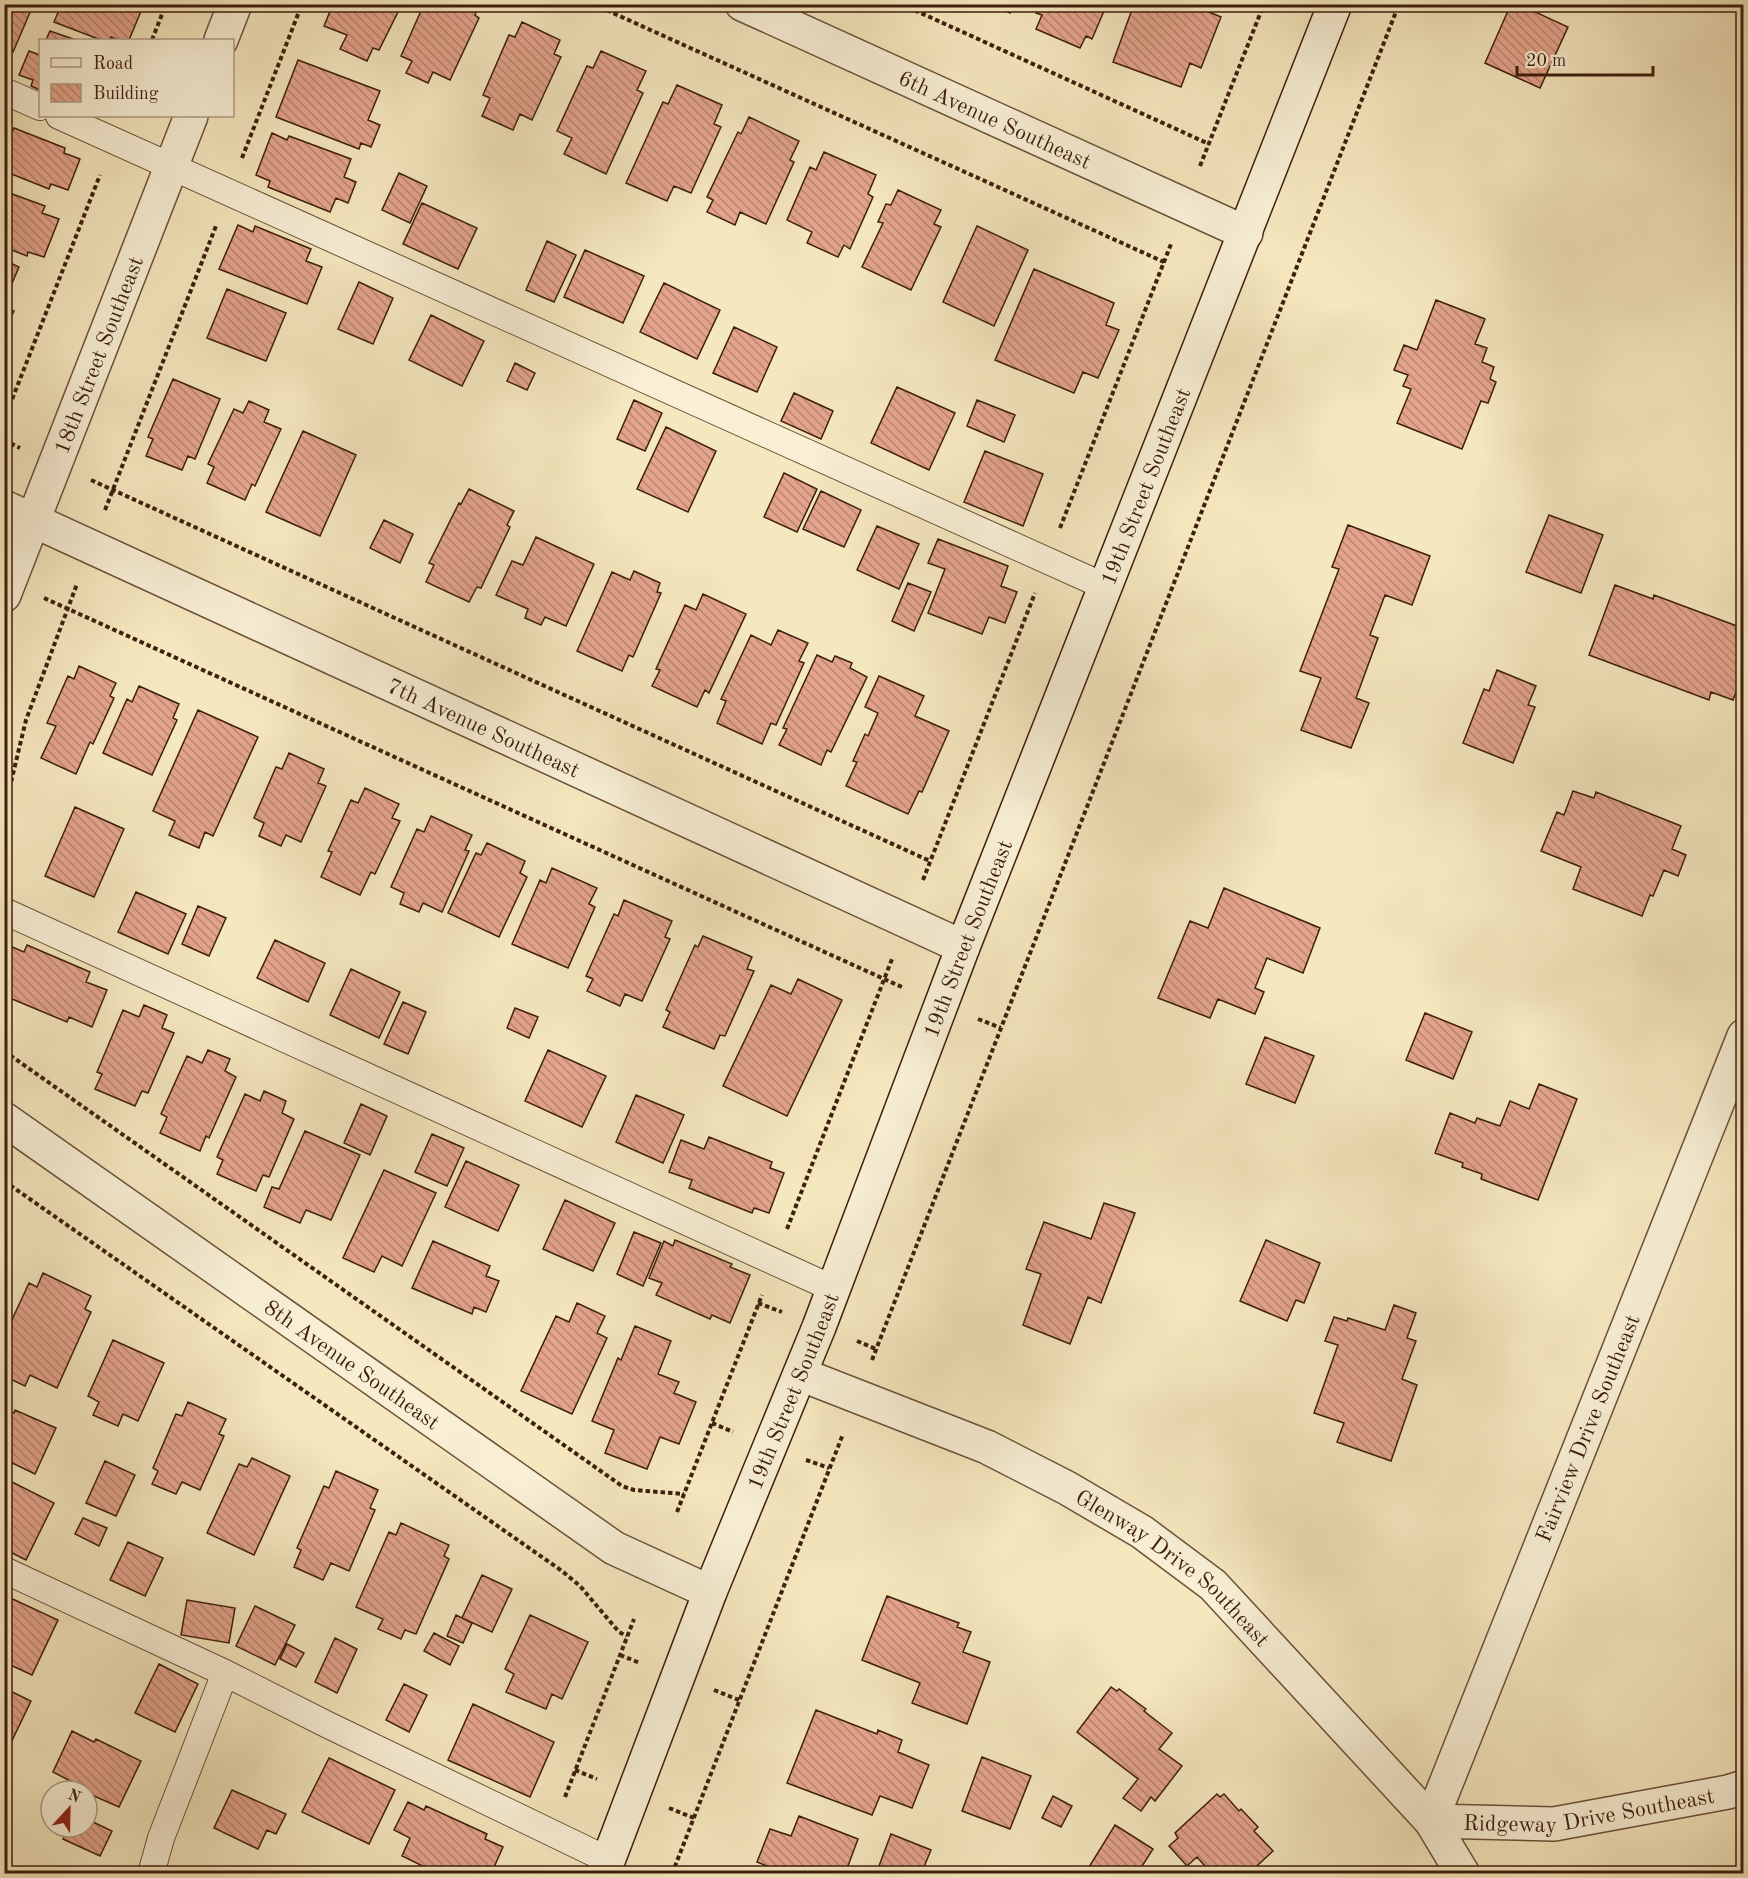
<svg xmlns="http://www.w3.org/2000/svg" width="1748" height="1878" font-family="'Old Standard TT',serif">
<defs>
<pattern id="building-back-hatch" width="6" height="6" patternUnits="userSpaceOnUse" patternTransform="scale(1.5)"><rect width="6" height="6" fill="#e4a48c"/><path d="M-1 5l2 2M0 0l6 6M5-1l2 2" fill="none" stroke="#ba8571"/></pattern>
</defs>
<rect width="100%" height="100%" fill="#f5e7be"/>
<filter id="stains"><feTurbulence type="fractalNoise" baseFrequency=".00333" numOctaves="4"/><feColorMatrix values="0 0 0 0 .2 0 0 0 0 .09 0 0 0 0 .02 0 0 0 .5 -.17"/></filter>
<radialGradient id="worn" r=".72"><stop offset=".6" stop-color="#630" stop-opacity="0"/><stop offset="1" stop-color="#630" stop-opacity=".3"/></radialGradient>
<!-- building -->
<path fill="url(#building-back-hatch)" stroke="#3e1e0d" stroke-width="1.5" d="M5 4H19L31 10 13 52 4 49Z
M44 4H144L129 40H119L111 37 110 40H101L54 22 59 10Z
M333 4H402L379 50 373 48 367 61 340 49 347 35 324 26Z
M424 4H479L475 15 479 18 450 80 433 72 428 83 406 73 412 61 401 56Z
M990 4H1013L1010 13Z
M1040 4H1107L1092 39 1086 36 1080 48 1036 29 1042 15 1036 13Z
M1134 4H1212L1209 12 1221 17 1201 68 1190 63 1181 87 1113 62Z
M1511 4H1518L1568 27 1540 88 1485 63Z
M522 22 560 40 554 54 561 57 532 120 520 114 513 130 482 116 490 98 483 95 509 35 515 37Z
M50 31 76 40H46Z
M29 51 40 55V90L31 86 33 80 19 75Z
M601 51 646 71 637 90 643 93 606 174 564 154 572 138 557 131 587 66 593 68Z
M298 60 380 91 368 120 380 125 371 147 361 143 359 149 276 117Z
M677 85 722 105 714 124 721 127 691 193 674 186 667 201 626 183 663 102 668 104Z
M749 117 799 141 790 160 794 162 766 224 740 212 735 225 707 212 713 200 707 197 738 132 741 134Z
M14 128 65 148 64 153 80 159 68 190 51 184 49 189 4 171 6 148 4 147V129L12 132Z
M272 133 287 140 289 136 351 159 344 177 356 182 348 203 336 198 330 212 268 187 270 181 256 175Z
M824 152 876 175 868 194 873 197 850 249 844 245 838 257 807 243 812 232 787 220 810 167 816 170Z
M399 173 427 186 410 223 382 210Z
M898 190 941 210 934 224 941 227 911 290 862 267 883 223 878 222 886 204 891 205Z
M4 191 45 206 42 213 59 219 44 257 28 252 27 256 4 247Z
M422 203 477 228 458 269 403 244Z
M238 225 253 232 255 226 311 249 306 261 322 267 307 304 219 269Z
M977 226 1028 250 994 326 943 302Z
M547 241 576 255 554 302 526 290Z
M585 250 644 276 623 323 564 297Z
M4 260 19 267 9 290 4 288Z
M1034 269 1114 303 1106 325 1119 330 1098 378 1083 372 1074 393 995 360Z
M359 282 393 298 373 344 338 329Z
M664 283 720 310 697 359 640 332Z
M227 289 286 313 266 361 207 338Z
M1436 300 1485 319 1475 344 1487 348 1482 362 1494 367 1490 379 1496 382 1488 403 1481 401 1462 449 1397 423 1411 389 1403 386 1408 375 1394 370 1404 345 1417 350Z
M4 306 14 311 4 331Z
M431 315 484 341 462 386 409 360Z
M734 327 777 347 757 392 713 373Z
M515 363 535 373 527 390 507 381Z
M173 379 220 399 195 459 188 456 182 470 146 456 153 439 148 437Z
M897 387 955 413 929 470 871 443Z
M794 393 833 411 821 439 781 421Z
M634 400 662 413 645 451 617 439Z
M977 400 1015 415 1004 442 967 426Z
M249 401 269 410 264 422 281 429 255 486 252 484 245 500 207 483 214 467 208 464 234 409 243 413Z
M666 427 716 451 688 512 637 489Z
M303 431 356 455 320 536 266 512Z
M985 451 1043 474 1023 526 964 502Z
M784 473 817 489 797 532 764 517Z
M469 489 514 511 507 525 510 527 481 588 477 587 469 602 426 582 434 565 429 563 459 503 461 504Z
M821 491 861 510 844 547 803 529Z
M1549 515 1603 535 1581 593 1526 572Z
M384 520 413 534 400 563 370 548Z
M1348 525 1430 556 1412 605 1385 595 1370 635 1378 638 1356 698 1369 703 1351 748 1301 730 1321 678 1300 671 1339 569 1332 567Z
M877 526 919 544 899 589 857 570Z
M536 537 594 564 566 626 545 617 541 625 525 618 528 609 496 595 512 561 523 565Z
M938 539 1008 566 1001 586 1017 592 1005 623 989 617 982 634 928 613 945 569 928 563Z
M634 571 660 583 657 592 661 593 633 657 629 655 622 671 577 651 612 572 630 580Z
M908 583 931 592 914 631 892 621Z
M1615 585 1653 599 1654 595 1737 626 1736 629 1744 632V672L1733 700 1711 692 1709 700 1589 655Z
M703 594 746 614 709 693 705 690 697 707 652 686 660 670 656 669 685 605 696 610Z
M778 630 808 643 799 661 804 663 776 725 771 723 762 744 717 723 726 701 721 699 751 635 771 645Z
M817 655 832 662 835 656 852 663 850 668 867 677 831 752 827 750 821 765 779 745 787 729 783 728Z
M79 666 116 683 110 696 114 698 93 744 90 742 76 774 41 758 56 726 47 723 68 676 74 679Z
M1497 670 1536 686 1528 705 1535 707 1513 763 1463 743 1484 689 1489 691Z
M879 676 924 696 915 716 949 731 922 792 919 791 908 814 846 786 857 762 853 761 865 734 868 736 878 713 865 707Z
M139 686 179 704 173 718 177 720 152 775 103 753 127 699 132 702Z
M198 710 258 737 213 836 205 832 199 848 169 835 175 821 153 811Z
M289 753 324 769 318 783 326 786 301 842 286 835 281 846 259 836 264 823 254 818 276 767 282 769Z
M365 788 399 804 392 818 400 821 375 874 371 872 360 895 321 877 332 852 328 851 351 800 358 803Z
M1573 791 1594 798 1596 792 1681 826 1672 849 1686 855 1678 876 1664 870 1653 896 1650 895 1642 916 1573 889 1581 867 1541 851 1557 812 1564 815Z
M75 807 124 829 94 897 45 876Z
M431 816 472 835 465 850 469 851 442 912 423 903 419 912 400 904 404 893 391 887 417 829 424 832Z
M487 843 525 861 520 873 527 877 499 937 448 913 476 853 481 855Z
M552 868 597 888 589 904 595 907 568 968 512 944 540 880 546 883Z
M1224 888 1320 928 1303 973 1267 958 1255 988 1264 992 1255 1014 1218 999 1210 1018 1158 998 1190 921 1208 928Z
M136 892 186 914 168 954 118 932Z
M624 900 672 921 665 937 670 939 642 1001 625 994 620 1006 587 991 593 979 586 976 614 914 618 916Z
M198 906 226 918 209 956 182 944Z
M703 936 752 957 747 969 754 971 725 1036 720 1035 714 1049 663 1027 670 1012 666 1010 695 945 698 947Z
M275 940 325 963 308 1002 257 978Z
M27 945 90 972 86 982 107 990 92 1027 69 1017 67 1022 5 996 7 991 4 990V958L10 946 24 952Z
M351 969 400 992 379 1038 330 1015Z
M798 979 842 1000 787 1116 723 1086 771 985 791 994Z
M403 1002 426 1012 408 1054 384 1044Z
M144 1005 167 1015 162 1028 174 1033 148 1093 142 1091 135 1106 95 1089 102 1074 97 1072 123 1010 139 1017Z
M515 1008 538 1017 529 1038 507 1028Z
M1425 1013 1472 1032 1453 1079 1406 1060Z
M1265 1037 1314 1056 1295 1103 1246 1084Z
M208 1050 230 1059 225 1071 236 1077 209 1138 206 1136 200 1151 160 1133 167 1117 161 1114 187 1056 202 1063Z
M548 1050 606 1076 582 1127 525 1101Z
M1539 1084 1577 1099 1538 1200 1481 1179 1482 1174 1462 1167 1463 1163 1435 1153 1450 1113 1475 1123 1477 1118 1500 1126 1510 1101 1529 1109Z
M264 1091 286 1101 282 1113 294 1119 269 1177 263 1175 256 1191 217 1174 223 1160 217 1157 245 1094 260 1101Z
M636 1095 684 1115 663 1163 616 1142Z
M361 1104 387 1116 370 1155 344 1143Z
M305 1131 360 1155 331 1220 306 1210 300 1223 264 1207 272 1187 279 1189Z
M432 1134 464 1148 447 1186 415 1172Z
M709 1137 772 1162 770 1168 784 1173 769 1213 754 1208 752 1213 689 1188 692 1180 669 1172 681 1140 704 1149Z
M466 1161 519 1185 498 1231 445 1207Z
M384 1170 436 1193 402 1266 382 1256 374 1272 343 1258Z
M565 1200 615 1223 593 1271 543 1249Z
M1104 1203 1135 1213 1101 1303 1088 1297 1070 1344 1023 1325 1041 1274 1026 1269 1044 1222 1091 1239Z
M634 1232 661 1243 643 1286 617 1274Z
M675 1240 732 1264 730 1267 750 1275 730 1323 712 1315 710 1319 656 1295 662 1283 649 1278 664 1241 673 1246Z
M1266 1240 1320 1263 1304 1303 1296 1300 1287 1321 1240 1301Z
M433 1241 490 1266 486 1276 499 1281 486 1312 474 1307 472 1314 412 1288Z
M43 1273 91 1296 85 1309 91 1312 57 1388 30 1375 25 1386 4 1376V1337L29 1283 37 1287Z
M577 1303 605 1316 597 1333 607 1338 572 1414 521 1391 556 1316 569 1322Z
M1394 1305 1416 1313 1407 1338 1416 1341 1402 1379 1417 1385 1391 1461 1337 1442 1344 1423 1314 1413 1338 1345 1325 1341 1334 1317 1347 1321 1348 1318 1385 1330Z
M635 1326 671 1341 658 1374 679 1382 674 1393 696 1402 679 1444 660 1437 647 1469 605 1453 614 1430 592 1421 618 1358 621 1360Z
M113 1340 164 1363 138 1421 123 1414 118 1426 93 1415 99 1402 88 1396Z
M188 1402 226 1419 219 1434 224 1436 200 1490 182 1482 176 1494 152 1484 158 1471 153 1468 176 1414 182 1416Z
M7 1410 14 1413 15 1410 56 1428 35 1474 4 1459V1416Z
M252 1458 290 1476 254 1555 207 1533 239 1464 247 1467Z
M105 1461 135 1475 116 1516 86 1503Z
M336 1471 378 1490 370 1508 375 1510 349 1571 331 1563 323 1580 294 1567 301 1550 297 1548 324 1486 329 1488Z
M4 1478 54 1503 26 1560 4 1549Z
M83 1518 107 1528 99 1546 75 1534Z
M401 1523 449 1545 444 1556 449 1559 416 1634 405 1630 401 1639 378 1629 383 1619 356 1607 389 1532 396 1535Z
M128 1542 163 1558 145 1596 110 1580Z
M482 1575 512 1589 492 1632 462 1618Z
M4 1595 58 1620 32 1675 4 1662Z
M887 1596 959 1623 957 1627 971 1632 963 1652 990 1662 967 1724 912 1703 920 1683 862 1660Z
M187 1600 235 1608 229 1643 181 1635Z
M255 1606 295 1625 275 1665 236 1646Z
M456 1615 472 1623 463 1643 447 1636Z
M530 1615 588 1642 562 1699 552 1694 546 1709 506 1692 514 1674 505 1669Z
M434 1633 459 1646 450 1665 424 1651Z
M335 1638 357 1649 337 1693 315 1682Z
M287 1644 304 1653 296 1667 280 1659Z
M159 1664 198 1684 175 1732 135 1713Z
M404 1684 427 1695 409 1732 386 1720Z
M1111 1687 1117 1691 1119 1689 1146 1709 1144 1711 1172 1733 1159 1749 1182 1766 1155 1801 1151 1797 1141 1811 1123 1798 1138 1779 1077 1732Z
M4 1688 31 1701 6 1753H4Z
M473 1704 554 1742 530 1797 448 1760Z
M816 1710 877 1734 878 1730 902 1740 898 1752 929 1765 912 1808 880 1796 872 1815 787 1783Z
M72 1731 94 1742 96 1739 141 1761 119 1807 87 1793V1791L72 1786 74 1783 53 1772Z
M982 1757 1031 1776 1010 1829 962 1811Z
M329 1758 395 1790 369 1844 302 1812Z
M232 1790 286 1814 276 1834 267 1830 258 1849 214 1828Z
M1217 1794 1220 1797 1224 1794 1239 1811 1241 1809 1258 1827 1254 1831 1273 1851 1248 1874H1206L1202 1869 1205 1866 1197 1857 1187 1866 1169 1846 1178 1838 1175 1833Z
M1053 1796 1072 1806 1061 1827 1042 1818Z
M408 1802 424 1810 426 1806 487 1834 485 1839 503 1847 491 1874H439L402 1856 410 1838 394 1830Z
M799 1816 858 1839 845 1874H787L757 1862 770 1829 791 1836Z
M87 1819 112 1831 100 1856 63 1839 68 1827H87Z
M1115 1825 1153 1849 1137 1874H1099L1089 1867Z
M891 1834 931 1850 921 1874H876Z"/>
<g fill="none" stroke-linecap="round" stroke-linejoin="round">
<defs>
<path id="service" d="M4 91 40 107
M59 116 1106 587
M4 911 834 1289
M4 1570 225 1673 328 1725 608 1860
M151 1874 161 1838 225 1673"/>
<g id="minor">
<path id="s1" d="M742 4 1246 233"/>
<path d="M221 40 235 4"/>
<path id="s2" d="M4 507 963 947"/>
<path id="s3" d="M4 595 191 116"/>
<path id="s4" d="M1744 1036 1431 1821 1554 1824 1728 1792 1744 1787"/>
<path id="s5" d="M4 1119 614 1548 710 1592"/>
<path id="s6" d="M800 1374 987 1447 1067 1488 1142 1532 1213 1585 1431 1821 1463 1874"/>
</g>
<g id="secondary">
<path id="s7" d="M603 1874 710 1592 819 1327 963 947 1335 4"/>
</g>
</defs>
<!-- service casing -->
<use href="#service" stroke="#6c5039" stroke-width="28"/>
<!-- minor casing -->
<use href="#minor" stroke="#6c5039" stroke-width="36"/>
<!-- secondary casing -->
<use href="#secondary" stroke="#3e1e0d" stroke-width="36"/>
<!-- path -->
<path stroke="#3e1e0d" stroke-width="4" stroke-dasharray="4.5 3" stroke-linecap="butt" d="M593 4 1164 262
M901 4 1209 144
M152 40 166 4
M242 158 302 4
M1200 166 1264 4
M4 420 100 175
M4 440 20 448
M91 480 930 861
M105 510 216 226
M1060 528 1171 244
M44 598 904 988
M4 811 26 720 77 584
M923 880 1035 593
M978 1019 1001 1028
M4 1051 622 1486 634 1490 684 1494
M4 1181 562 1571 580 1586 619 1632 627 1636
M787 1229 892 959
M758 1303 782 1312
M857 1341 876 1349
M872 1360 1399 4
M712 1423 733 1432
M806 1460 829 1468
M677 1512 762 1295
M620 1655 640 1663
M714 1690 739 1700
M575 1770 597 1779
M565 1797 634 1619
M669 1808 694 1818
M672 1874 843 1434"/>
<!-- service -->
<use href="#service" stroke="#f8efd5" stroke-width="26"/>
<!-- minor -->
<use href="#minor" stroke="#f8efd5" stroke-width="33"/>
<!-- secondary -->
<use href="#secondary" stroke="#f8efd5" stroke-width="33"/>
</g>
<g text-anchor="middle" stroke-width="4.5" stroke-linejoin="round" paint-order="stroke">
<!-- street labels -->
<g font-size="22" fill="#3e1e0d" stroke="#f8efd5">
<text dy="8" stroke="none"><textPath href="#s1" startOffset="278">6th Avenue Southeast</textPath></text>
<text dy="8" stroke="none"><textPath href="#s3" startOffset="258">18th Street Southeast</textPath></text>
<text dy="8" stroke="none"><textPath href="#s7" startOffset="1490">19th Street Southeast</textPath></text>
<text dy="8" stroke="none"><textPath href="#s2" startOffset="528">7th Avenue Southeast</textPath></text>
<text dy="8" stroke="none"><textPath href="#s7" startOffset="1004">19th Street Southeast</textPath></text>
<text dy="8" stroke="none"><textPath href="#s5" startOffset="426">8th Avenue Southeast</textPath></text>
<text dy="8" stroke="none"><textPath href="#s7" startOffset="519">19th Street Southeast</textPath></text>
<text transform="translate(1587 1428) rotate(-68)" y="8">Fairview Drive Southeast</text>
<text dy="8" stroke="none"><textPath href="#s6" startOffset="424">Glenway Drive Southeast</textPath></text>
<text dy="8" stroke="none"><textPath href="#s4" startOffset="1004">Ridgeway Drive Southeast</textPath></text>
</g>
</g>
<!-- margin -->
<rect width="1748" height="1878" fill="none" stroke="#f5e7be" stroke-width="24"/>
<rect x="6" y="6" width="1736" height="1866" fill="none" stroke="#3e1e0d" stroke-width="3"/>
<rect x="12" y="12" width="1724" height="1854" fill="none" stroke="#3e1e0d" stroke-width="1.5"/>
<!-- legend -->
<rect x="39" y="39" width="195" height="78" fill="#f8efd5" stroke="#ae9b85" stroke-width="1.5"/>
<rect x="51" y="58" width="30" height="9" fill="#f8efd5" stroke="#ae9b85" stroke-width="1.5"/>
<text x="93" y="69" font-size="18" fill="#3e1e0d">Road</text>
<rect x="51" y="84" width="30" height="18" fill="url(#building-back-hatch)" stroke="#ae9b85" stroke-width="1.5"/>
<text x="93" y="99" font-size="18" fill="#3e1e0d">Building</text>
<!-- north arrow -->
<g transform="translate(69 1809) rotate(22)"><circle r="28" fill="#f8efd5" stroke="#ae9b85" stroke-width="1.5"/>
<path d="M0-4.5L10 22L0 15L-10 22Z" fill="#8f2418"/>
<text y="-9" font-size="16" font-weight="bold" text-anchor="middle" fill="#3e1e0d">N</text>
</g>
<!-- scale -->
<path d="M1517 66v9h136v-9" fill="none" stroke="#3e1e0d" stroke-width="3"/>
<text x="1526" y="66" font-size="18" fill="#3e1e0d" stroke="#f8efd5" stroke-width="4.5" paint-order="stroke">20 m</text>
<rect width="100%" height="100%" filter="url(#stains)"/>
<rect width="100%" height="100%" fill="url(#worn)"/>
</svg>
